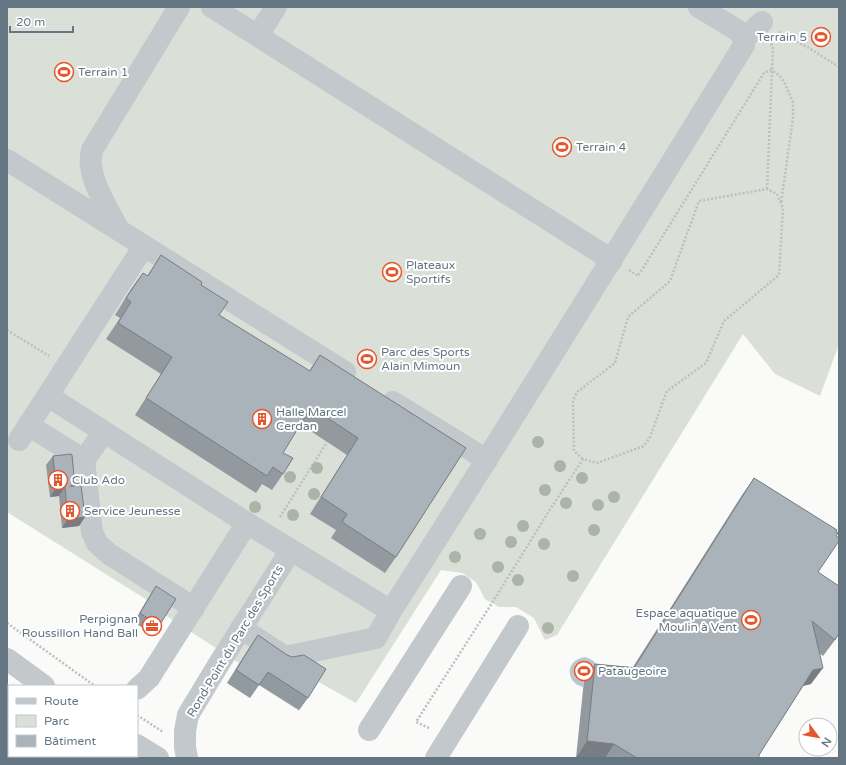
<svg xmlns="http://www.w3.org/2000/svg" width="846" height="765" font-family="'Varela Round',sans-serif">
<rect width="100%" height="100%" fill="#fafaf8"/>
<!-- green -->
<path fill="#dadfd7" d="M7 7H839V344L820 396 775 374 743 334 557 635 545 640 534 618 516 607H499L485 599 476 582 462 573 441 570 356 703 317 681 299 711 259 685 250 698 227 683 239 663 165 615 153 635 134 622 147 600 7 512Z"/>
<!-- water -->
<path fill="#bbc7cb" d="M585 657C591 659 595 661 598 667L584 680 583 687C565 682 565 660 585 657Z"/>
<g fill="none" stroke-linecap="round" stroke-linejoin="round">
<!-- path -->
<path stroke="#bbbfc2" stroke-width="2.5" stroke-dasharray="2 2" stroke-linecap="butt" d="M779 32 809 48 839 67
M767 189 773 47 771 43
M629 270 638 276 764 73 771 70 779 75 784 82 793 102V118L781 203
M7 330 49 356
M280 517 327 442
M7 623 95 686
M137 715 163 732
M429 728 416 722 492 603 549 511 583 459 597 463 644 446 650 437 667 391 706 363 724 321 779 275 783 208 777 194 767 189 699 201 670 281 628 317 615 363 577 392 573 400 574 451 583 459"/>
<!-- minor -->
<path stroke="#c3c8cc" stroke-width="22" d="M212 7 612 260
M258 35 276 7
M744 39 762 22
M7 160 345 372
M119 230C109 212 93 185 91 166 90 161 91 155 92 150L179 7
M48 396 247 523 391 611C510 424 627 235 744 45V38L737 30 699 7
M393 402 487 460
M28 425 84 460
M104 432 84 460 92 532 97 543 109 554 194 608
M19 440 144 246
M241 628 285 657 376 638 391 611
M7 659 44 686
M137 689 149 678 247 523
M369 730 461 586
M137 745 158 758
M67 758V756
M187 758 185 747V731L188 715 220 662 291 550
M436 758 518 626"/>
</g>
<!-- trees -->
<g fill="#aab4a7">
<circle cx="538" cy="442" r="6"/>
<circle cx="560" cy="466" r="6"/>
<circle cx="317" cy="468" r="6"/>
<circle cx="290" cy="477" r="6"/>
<circle cx="582" cy="478" r="6"/>
<circle cx="545" cy="490" r="6"/>
<circle cx="314" cy="494" r="6"/>
<circle cx="614" cy="497" r="6"/>
<circle cx="566" cy="503" r="6"/>
<circle cx="598" cy="505" r="6"/>
<circle cx="255" cy="507" r="6"/>
<circle cx="293" cy="515" r="6"/>
<circle cx="523" cy="526" r="6"/>
<circle cx="594" cy="530" r="6"/>
<circle cx="480" cy="534" r="6"/>
<circle cx="511" cy="542" r="6"/>
<circle cx="544" cy="544" r="6"/>
<circle cx="455" cy="557" r="6"/>
<circle cx="498" cy="567" r="6"/>
<circle cx="573" cy="576" r="6"/>
<circle cx="518" cy="580" r="6"/>
<circle cx="548" cy="628" r="6"/>
</g>
<!-- wall -->
<path fill="#929a9f" d="M161 255 201 285 219 315 309 371 320 355 466 448 396 557 385 573 331 538 336 530 310 514 347 455 300 424 283 453V474L272 490 262 484 256 493 135 415 161 374 106 339 120 318 115 315 131 289 143 273 147 276Z
M53 456 85 517 79 526 62 528 59 496 50 497 46 465Z
M754 478 836 532V536L818 572 835 640 823 656 819 653 811 684 803 686 759 755V758H576L584 680 595 664 633 667 742 495Z
M156 586 159 626 153 635 134 622 150 595Z
M258 635 308 698 299 710 259 685 250 698 227 683 249 648Z
M7 697 9 698V756H43V758H7Z"/>
<!-- shaded-wall -->
<path fill="#777d82" d="M65 487 59 496 50 497 56 488Z
M85 517 79 526 62 528 68 519Z
M823 668 811 684 802 686 813 670Z
M587 741 614 744 605 758H576Z"/>
<!-- building -->
<path fill="#aab3b9" stroke="#777d82" d="M161 255 202 282 201 285 228 302 219 315 310 371 320 355 466 448 396 557 342 522 347 514 321 497 358 438 311 407 283 453 293 458 283 474 273 467 267 476 146 398 172 357 118 323 131 302 126 298 143 273 148 276Z
M71 454 72 455 75 486H70L81 485 85 517 68 519 65 487 56 488 53 456Z
M754 478 837 530 836 532 838 533 836 536 839 538V541L818 572 839 586V633L835 640 812 621 823 668 813 670 759 755V758H637L614 744 587 741 595 664 634 668Z
M156 586 176 599 159 626 140 613Z
M258 635 287 655 292 657 304 655 326 669 308 698 268 672 259 685 236 670Z
M7 697 9 698V754L7 736Z
M9 756H43V758H10Z"/>
<!-- icons -->
<defs>
<symbol id="stadium-ring" viewBox="-11 -11 22 22"><circle r="9.5" fill="#fff" stroke="#e4572e" stroke-width="1.5"/><path d="M0-5a6.5 5 0 1 0 0 10a6.5 5 0 1 0 0-10ZM-3.5-1.8h7v3.6h-7Z" fill="#e4572e"/></symbol>
<symbol id="building-ring" viewBox="-11 -11 22 22"><circle r="9.5" fill="#fff" stroke="#e4572e" stroke-width="1.5"/><path d="M-4-6H4V6H1V3H-1V6H-4ZM-2.5-4.3h1.7v1.8h-1.7ZM.8-4.3h1.7v1.8H.8ZM-2.5-1h1.7V.8h-1.7ZM.8-1h1.7V.8H.8Z" fill="#e4572e"/></symbol>
<symbol id="office-ring" viewBox="-11 -11 22 22"><circle r="9.5" fill="#fff" stroke="#e4572e" stroke-width="1.5"/><path d="M-6-3h4V-5.5h4V-3h4V5H-6ZM-1-4.5V-3h2v-1.5ZM-6 0V1H6V0Z" fill="#e4572e"/></symbol>
</defs>
<g fill-rule="evenodd">
<use href="#stadium-ring" x="810" y="26" width="22" height="22"/>
<use href="#stadium-ring" x="53" y="61" width="22" height="22"/>
<use href="#stadium-ring" x="551" y="136" width="22" height="22"/>
<use href="#stadium-ring" x="381" y="261" width="22" height="22"/>
<use href="#stadium-ring" x="356" y="348" width="22" height="22"/>
<use href="#building-ring" x="251" y="408" width="22" height="22"/>
<use href="#building-ring" x="47" y="469" width="22" height="22"/>
<use href="#building-ring" x="59" y="500" width="22" height="22"/>
<use href="#stadium-ring" x="740" y="609" width="22" height="22"/>
<use href="#office-ring" x="141" y="615" width="22" height="22"/>
<use href="#stadium-ring" x="573" y="660" width="22" height="22"/>
</g>
<g text-anchor="middle" stroke-width="4" stroke-linejoin="round" paint-order="stroke">
<!-- poi labels -->
<g font-size="12" fill="#657683" stroke="#fff" text-anchor="start">
<text x="807" y="41" text-anchor="end">Terrain 5</text>
<text x="78" y="76">Terrain 1</text>
<text x="576" y="151">Terrain 4</text>
<text x="406" y="269">Plateaux<tspan x="406" dy="14">Sportifs</tspan></text>
<text x="381" y="356">Parc des Sports<tspan x="381" dy="14">Alain Mimoun</tspan></text>
<text x="276" y="416">Halle Marcel<tspan x="276" dy="14">Cerdan</tspan></text>
<text x="72" y="484">Club Ado</text>
<text x="84" y="515">Service Jeunesse</text>
<text x="737" y="617" text-anchor="end">Espace aquatique<tspan x="737" dy="14">Moulin à Vent</tspan></text>
<text x="138" y="623" text-anchor="end">Perpignan<tspan x="138" dy="14">Roussillon Hand Ball</tspan></text>
<text x="598" y="675">Pataugeoire</text>
</g>
<!-- street labels -->
<g font-size="12" fill="#657683" stroke="#fff">
<text transform="translate(235 641) rotate(-59)" y="4">Rond-Point du Parc des Sports</text>
</g>
</g>
<!-- border -->
<rect width="846" height="765" fill="none" stroke="#657683" stroke-width="16"/>
<!-- legend -->
<rect x="8" y="685" width="130" height="72" fill="#ffffff" stroke="#c1c8cd"/>
<rect x="16" y="698" width="20" height="6" fill="#c3c8cc" stroke="#c1c8cd"/>
<text x="44" y="705" font-size="12" fill="#657683">Route</text>
<rect x="16" y="715" width="20" height="12" fill="#dadfd7" stroke="#c1c8cd"/>
<text x="44" y="725" font-size="12" fill="#657683">Parc</text>
<rect x="16" y="735" width="20" height="12" fill="#aab3b9" stroke="#c1c8cd"/>
<text x="44" y="745" font-size="12" fill="#657683">Bâtiment</text>
<!-- north arrow -->
<g transform="translate(818 737) rotate(122)"><circle r="19" fill="#ffffff" stroke="#c1c8cd"/>
<path d="M0-3L7 15L0 10L-7 15Z" fill="#e4572e"/>
<text y="-6" font-size="11" font-weight="bold" text-anchor="middle" fill="#657683">N</text>
</g>
<!-- scale -->
<path d="M10 26v6h63v-6" fill="none" stroke="#657683" stroke-width="2"/>
<text x="16" y="26" font-size="12" fill="#657683" stroke="#ffffff" stroke-width="3" paint-order="stroke">20 m</text>
</svg>
